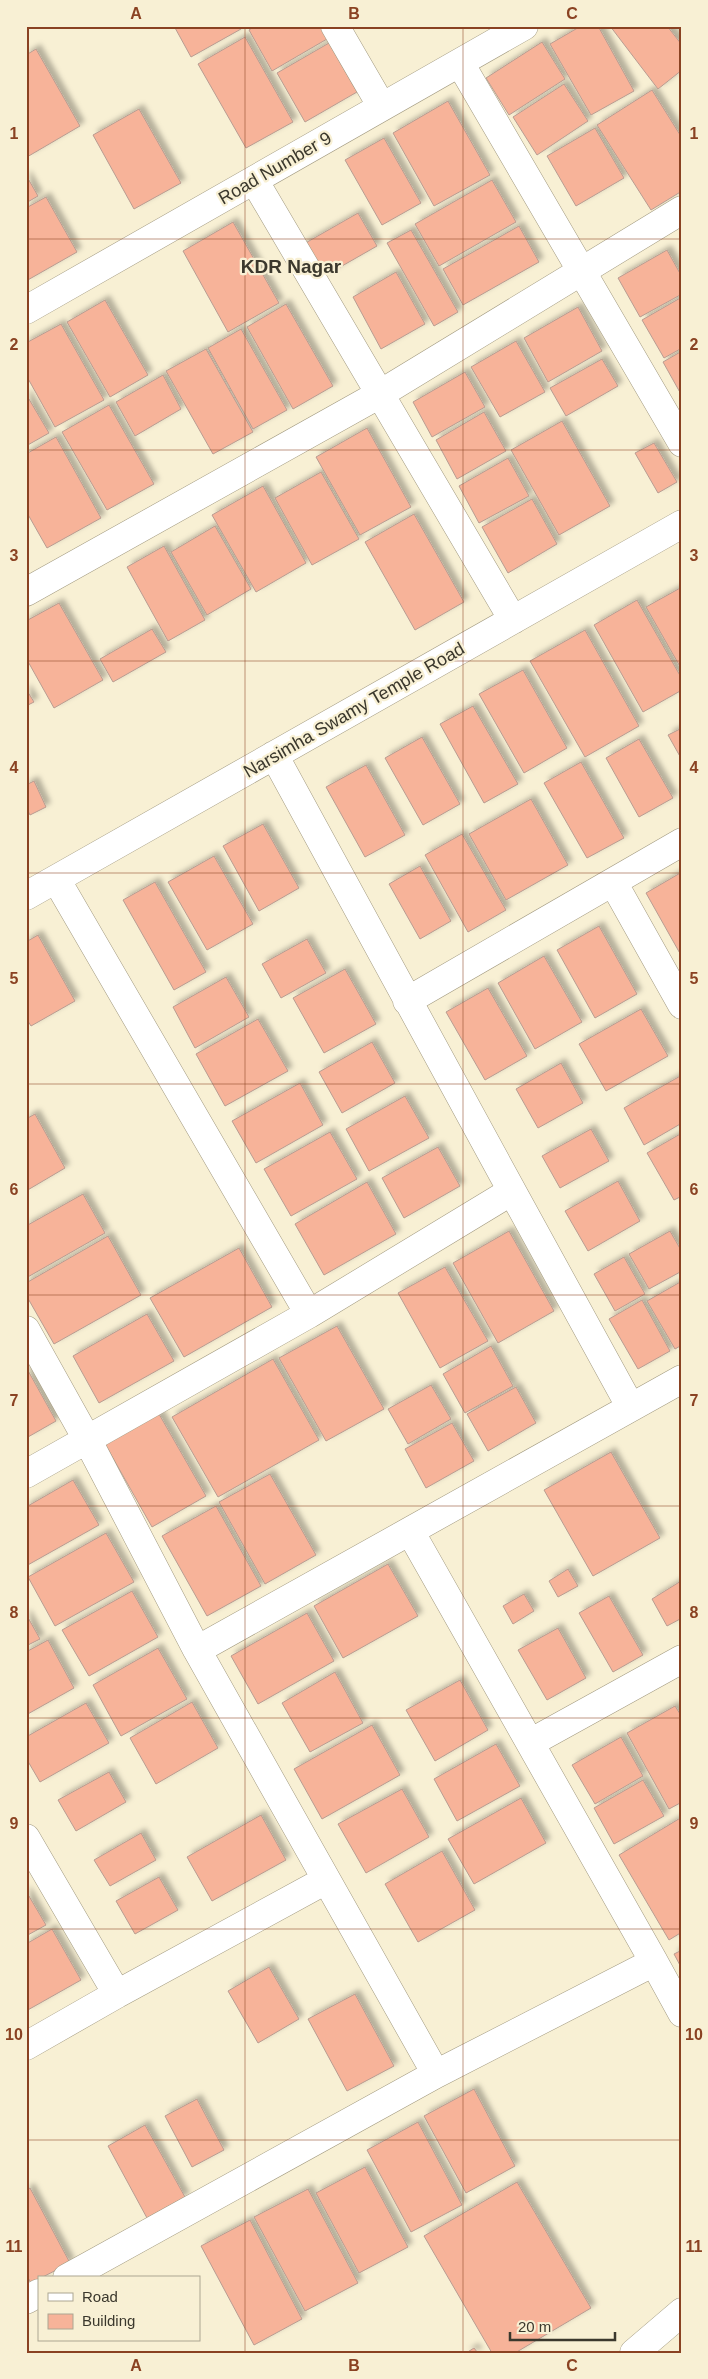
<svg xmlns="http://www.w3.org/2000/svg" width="708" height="2379" font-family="Helvetica,sans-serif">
<defs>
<filter id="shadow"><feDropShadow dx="4.5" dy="-4.5" stdDeviation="2.5" flood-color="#0004"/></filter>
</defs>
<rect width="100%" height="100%" fill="#f8f0d4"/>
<!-- building -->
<path fill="#f7b399" stroke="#b89c91" filter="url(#shadow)" d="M174 26H239L241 29 191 57Z
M255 26H320L327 39 272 71 249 30Z
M581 26H598L634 91 591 115 550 44Z
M610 26H667L682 45V70L658 89Z
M245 37 293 122 246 148 198 64Z
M542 42 565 79 509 115 486 78Z
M329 43 357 92 305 122 277 73Z
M36 49 80 126 27 157 26 55Z
M564 84 588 121 537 155 513 117Z
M652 90 682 138V191L651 210 597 125Z
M448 101 490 175 434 206 393 133Z
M139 109 181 183 134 209 93 135Z
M595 128 624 178 576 206 547 156Z
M384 138 421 203 382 225 345 160Z
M26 175 38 196 26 203Z
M492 180 516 222 439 266 415 224Z
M46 197 77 252 26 281V208Z
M358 213 377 246 321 278 302 245Z
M233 222 279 303 228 332 183 251Z
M519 226 539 262 463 305 443 269Z
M411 230 458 312 434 326 387 243Z
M667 250 682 277V294L640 317 618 278Z
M396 272 425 324 381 349 353 297Z
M682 297V348L664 358 642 320Z
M105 300 148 375 110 397 67 322Z
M286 304 333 386 293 409 247 327Z
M578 307 602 351 548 382 524 338Z
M61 324 104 400 55 427 26 375V343Z
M241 329 287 410 253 429 208 348Z
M516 341 545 392 500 417 471 367Z
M206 349 253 432 213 454 166 371Z
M682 351V396L663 362Z
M602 359 618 386 566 416 550 388Z
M465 372 485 407 432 437 413 402Z
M163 375 181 409 135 436 116 402Z
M26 394 49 433 26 446Z
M109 405 154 484 107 510 62 432Z
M484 412 506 451 457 479 436 440Z
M562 421 610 506 559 535 511 450Z
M367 428 411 507 360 535 316 457Z
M56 437 101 518 47 548 26 511V454Z
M654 443 677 482 658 493 635 453Z
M508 458 529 496 479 523 459 486Z
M321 472 359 539 312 565 275 498Z
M263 486 306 563 256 592 212 515Z
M532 499 557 544 508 573 482 527Z
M414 514 464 602 415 630 365 542Z
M215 526 251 589 207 615 171 552Z
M164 546 205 620 168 641 127 567Z
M682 587V670L646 607Z
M637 600 682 679V690L643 712 594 625Z
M59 603 103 680 54 708 26 658V621Z
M152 629 166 652 113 682 100 659Z
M585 630 639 726 585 757 530 661Z
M523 670 567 748 524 773 479 694Z
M26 689 34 702 26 706Z
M473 706 518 784 484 803 440 724Z
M682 728V760L668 735Z
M422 737 460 804 423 825 385 758Z
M639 739 673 798 639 817 606 758Z
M581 762 624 838 587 858 544 783Z
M366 765 405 835 365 857 326 787Z
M34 781 46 807 30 815 26 807V785Z
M531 799 568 865 506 900 469 834Z
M263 824 299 888 259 911 223 846Z
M462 834 506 910 468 932 425 855Z
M214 856 253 924 207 950 168 882Z
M420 866 451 921 420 939 389 884Z
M682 872V957L646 893Z
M155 882 206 972 174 990 123 900Z
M599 926 637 994 595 1018 557 950Z
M38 935 75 1001 31 1026 26 1018V942Z
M307 939 326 973 281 998 262 964Z
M544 956 582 1022 535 1049 498 983Z
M345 969 376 1024 324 1053 293 998Z
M226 977 249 1017 195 1048 173 1007Z
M488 988 527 1056 485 1080 446 1012Z
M641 1009 668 1056 606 1091 579 1044Z
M258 1019 288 1071 225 1106 196 1054Z
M372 1042 395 1083 342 1113 319 1072Z
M561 1063 583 1103 538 1128 516 1089Z
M682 1075V1123L644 1145 624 1108Z
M300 1083 323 1125 256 1163 232 1121Z
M405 1096 429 1138 369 1171 346 1129Z
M35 1114 65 1168 26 1191V1119Z
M591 1129 609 1161 560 1188 542 1156Z
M330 1132 357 1179 291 1216 264 1169Z
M682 1133V1196L674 1200 647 1153Z
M438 1147 460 1186 404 1218 382 1178Z
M618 1181 640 1221 588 1251 565 1211Z
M367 1182 396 1234 324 1275 295 1224Z
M83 1194 105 1233 26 1278V1226Z
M509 1231 554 1311 498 1343 453 1263Z
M670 1231 682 1252V1271L649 1289 629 1254Z
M108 1236 141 1295 54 1344 26 1295V1283Z
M239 1248 272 1307 184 1357 150 1298Z
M624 1257 645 1294 615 1311 594 1274Z
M445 1267 488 1341 440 1368 398 1293Z
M682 1281V1345L675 1349 647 1301Z
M642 1300 670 1351 638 1369 609 1319Z
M147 1314 174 1361 99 1403 73 1356Z
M337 1326 384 1409 326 1441 279 1358Z
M491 1346 513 1386 465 1413 443 1374Z
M273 1359 319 1440 218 1497 172 1417Z
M26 1367 56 1421 28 1437 26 1434Z
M431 1385 451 1419 408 1444 388 1409Z
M516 1387 536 1423 488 1451 467 1414Z
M159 1414 206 1496 152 1527 105 1444Z
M452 1423 474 1461 426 1488 405 1449Z
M611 1452 660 1538 593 1576 544 1490Z
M270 1474 316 1555 265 1584 219 1502Z
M73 1480 99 1525 26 1566V1507Z
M216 1506 261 1586 207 1616 162 1536Z
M106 1533 134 1582 55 1626 28 1577Z
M388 1564 418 1616 343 1658 314 1606Z
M568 1569 578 1586 558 1597 549 1581Z
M681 1581 682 1618 667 1626 652 1599Z
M132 1591 158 1637 89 1676 62 1630Z
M524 1594 534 1611 513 1624 503 1606Z
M609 1596 643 1655 613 1672 579 1613Z
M307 1613 334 1661 258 1704 231 1656Z
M26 1614 40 1639 26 1646Z
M558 1628 586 1678 547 1700 518 1650Z
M48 1640 74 1688 26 1715V1652Z
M158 1648 187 1699 121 1736 93 1685Z
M335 1672 363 1723 310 1752 282 1703Z
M460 1680 488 1730 435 1761 406 1710Z
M192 1702 218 1748 156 1784 130 1738Z
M86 1703 109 1743 40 1782 26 1758V1737Z
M675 1706 682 1717V1802L669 1809 627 1733Z
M372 1725 400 1775 322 1819 294 1769Z
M621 1737 643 1776 595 1804 572 1765Z
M496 1744 520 1786 457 1821 434 1779Z
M109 1772 126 1802 76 1831 58 1800Z
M643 1780 664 1816 614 1844 594 1808Z
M402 1789 429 1837 366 1873 338 1824Z
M521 1798 546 1843 474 1884 448 1839Z
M261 1815 286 1860 212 1901 187 1857Z
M682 1817V1932L669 1940 619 1855Z
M141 1833 156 1860 110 1886 94 1860Z
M442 1851 475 1910 418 1942 385 1884Z
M159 1877 178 1910 135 1934 116 1901Z
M26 1891 46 1925 26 1936Z
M52 1929 81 1980 26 2011V1944Z
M682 1950V1969L674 1954Z
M269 1967 299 2019 258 2043 228 1991Z
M355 1994 394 2066 347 2091 308 2019Z
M474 2089 515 2166 466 2193 424 2116Z
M197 2099 224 2150 192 2167 165 2116Z
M418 2122 462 2205 411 2232 367 2150Z
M145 2125 185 2197 147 2218 108 2146Z
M365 2167 408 2247 359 2273 316 2193Z
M517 2182 591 2308 515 2353H492L424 2236Z
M30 2188 70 2263 31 2283 26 2274V2190Z
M308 2189 358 2283 305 2311 254 2217Z
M250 2220 302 2319 254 2345 201 2246Z
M474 2348 478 2353H466Z"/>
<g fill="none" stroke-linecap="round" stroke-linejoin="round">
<defs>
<path id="minor" d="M335 26 382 107
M460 63 682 443
M254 180 513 620
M26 310 524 26
M26 592 380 394 682 210
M56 879 309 1314
M613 882 682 1005
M26 896 682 524
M407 1001 682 842
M512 1191 630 1406
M26 1330 88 1441 197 1650 436 2074
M26 1474 309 1314 512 1191 274 755
M410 1531 682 1379
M197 1650 410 1531 654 1962
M530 1743 682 1659
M26 1838 117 1994 326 1880
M26 2046 117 1994
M67 2278 436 2074 654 1962 682 2013
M26 2300 39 2293"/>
<path id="primary" d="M634 2353 682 2312"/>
</defs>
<!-- minor casing -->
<use href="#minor" stroke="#a29a80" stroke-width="29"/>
<!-- primary casing -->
<use href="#primary" stroke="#a29a80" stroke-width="29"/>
<!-- minor -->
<use href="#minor" stroke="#fff" stroke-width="28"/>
<!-- primary -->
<use href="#primary" stroke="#fff" stroke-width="28"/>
</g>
<!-- grid -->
<path fill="none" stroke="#8a4222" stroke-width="1" stroke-opacity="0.55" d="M245 26V2353M463 26V2353M26 239H682M26 450H682M26 661H682M26 873H682M26 1084H682M26 1295H682M26 1506H682M26 1718H682M26 1929H682M26 2140H682"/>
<g text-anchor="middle" stroke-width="4.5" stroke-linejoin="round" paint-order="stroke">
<!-- street labels -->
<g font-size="18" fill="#3b382d" stroke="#f8f0d4">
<text transform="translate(275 168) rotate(-30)" y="6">Road Number 9</text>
<text transform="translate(354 710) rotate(-30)" y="6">Narsimha Swamy Temple Road</text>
</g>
<!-- neighbourhood labels -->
<g font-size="19" font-weight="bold" fill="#3b382d" stroke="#f8f0d4">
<text x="291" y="273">KDR Nagar</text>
</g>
</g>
<!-- border -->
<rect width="708" height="2379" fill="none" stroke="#f8f0d4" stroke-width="55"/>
<!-- legend -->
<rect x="38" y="2276" width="162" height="65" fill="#f8f0d4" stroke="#aca691"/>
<rect x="48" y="2293" width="25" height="8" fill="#ffffff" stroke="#aca691"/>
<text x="82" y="2302" font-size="15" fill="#3b382d">Road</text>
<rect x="48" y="2314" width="25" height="15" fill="#f7b399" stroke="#aca691"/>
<text x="82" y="2326" font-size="15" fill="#3b382d">Building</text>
<!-- scale -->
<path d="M510 2332v8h105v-8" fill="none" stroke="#3b382d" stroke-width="2.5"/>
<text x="518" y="2332" font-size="15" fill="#3b382d" stroke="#f8f0d4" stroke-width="4" paint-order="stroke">20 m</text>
<rect x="28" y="28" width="652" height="2324" fill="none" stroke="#8a4222" stroke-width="2"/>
<g font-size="16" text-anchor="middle" font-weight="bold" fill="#8a4222">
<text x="136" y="19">A</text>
<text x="354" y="19">B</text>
<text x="572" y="19">C</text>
<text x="14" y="139">1</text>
<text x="694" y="139">1</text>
<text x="14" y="350">2</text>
<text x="694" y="350">2</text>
<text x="14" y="561">3</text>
<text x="694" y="561">3</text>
<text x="14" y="773">4</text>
<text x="694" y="773">4</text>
<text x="14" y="984">5</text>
<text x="694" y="984">5</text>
<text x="14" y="1195">6</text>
<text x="694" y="1195">6</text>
<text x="14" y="1406">7</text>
<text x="694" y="1406">7</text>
<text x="14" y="1618">8</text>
<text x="694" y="1618">8</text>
<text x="14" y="1829">9</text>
<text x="694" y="1829">9</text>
<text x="14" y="2040">10</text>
<text x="694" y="2040">10</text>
<text x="14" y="2252">11</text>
<text x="694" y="2252">11</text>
<text x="136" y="2371">A</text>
<text x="354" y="2371">B</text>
<text x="572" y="2371">C</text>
</g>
</svg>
